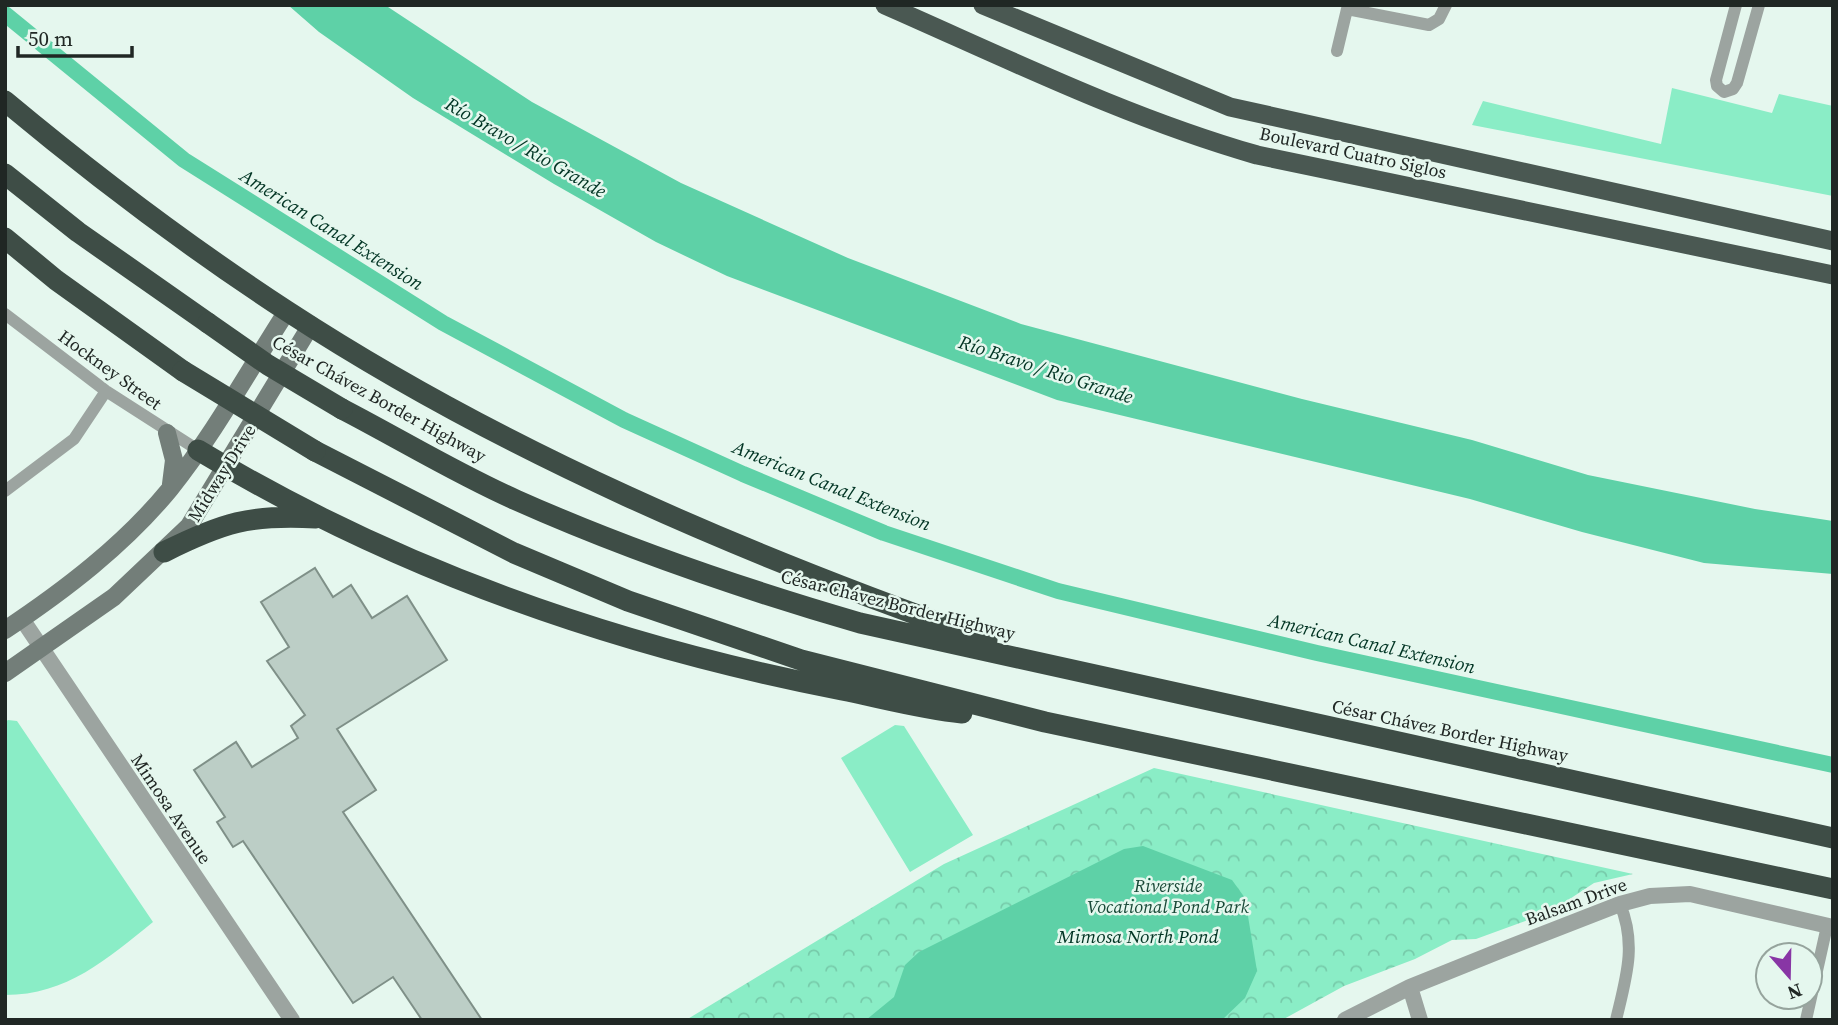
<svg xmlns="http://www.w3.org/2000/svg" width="1838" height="1025" font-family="'Source Serif 4',serif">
<defs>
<pattern id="forest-crowns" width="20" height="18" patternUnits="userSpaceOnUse" patternTransform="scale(1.75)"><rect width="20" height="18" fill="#8aedc6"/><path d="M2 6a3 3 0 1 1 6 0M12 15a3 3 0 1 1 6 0" fill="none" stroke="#77cbaa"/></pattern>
</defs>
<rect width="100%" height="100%" fill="#e5f7ee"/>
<!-- green -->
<path fill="#8aedc6" d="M1672 88 1772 113 1779 94 1833 106V196L1472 125 1483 101 1661 144Z
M8 720 17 721 153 922C107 959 67 995 5 995V722Z
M895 725 904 726 973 835 910 872 841 758Z"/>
<!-- forest -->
<path fill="url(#forest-crowns)" d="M1154 768 1633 874 1594 883 1550 912 1476 939 1452 940 1415 959 1344 986 1282 1020H686L944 864Z"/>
<!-- water -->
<path fill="#5ed1a7" d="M288 5H385L532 102 681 183 848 258 1021 324 1302 399 1472 440 1588 475 1755 509 1833 521V574L1704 563 1582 532 1470 499 1057 400 727 276 656 242 554 184 413 98 319 32Z
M1143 846 1232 880 1245 898 1257 971 1245 998 1223 1019 866 1020 894 997 905 965 919 952 1124 849Z"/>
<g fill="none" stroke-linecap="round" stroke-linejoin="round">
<!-- canal -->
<path stroke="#5ed1a7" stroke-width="16" d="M5 14 184 160 443 323 624 420 743 474 884 533 1058 591 1317 653 1833 765"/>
</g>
<!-- building -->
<path fill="#bccec6" stroke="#7f9088" stroke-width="2" d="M315 568 333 597 351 585 372 618 407 596 447 660 337 729 376 790 343 812 482 1020H422L393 977 353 1003 243 841 233 847 217 822 225 817 194 770 236 742 252 767 298 738 291 726 305 715 267 661 289 647 261 602Z"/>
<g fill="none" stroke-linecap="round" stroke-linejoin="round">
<!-- minor -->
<path stroke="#9ca4a0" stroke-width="12" d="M1736 5 1716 80 1717 86 1724 92 1733 89 1737 83 1759 5
M1347 9 1429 25 1439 19 1446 5
M1337 51 1348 5
M5 314 106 391 198 450
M5 491 74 439 106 391
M1616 1020C1626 978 1637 945 1620 904
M1806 1020 1827 926"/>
<!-- tertiary -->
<path stroke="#9ca4a0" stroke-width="16" d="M22 619 292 1020
M1410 987 1420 1020
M1345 1020 1410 987 1502 950 1620 904 1650 896 1690 894 1833 927"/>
<!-- secondary -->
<path stroke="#737e79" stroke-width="18" d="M167 433 174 460 171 484
M5 630C65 590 124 545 170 489 214 434 249 370 287 311
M5 673 114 597 189 526 311 325"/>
<!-- trunk -->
<path stroke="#4a5852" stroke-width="19" d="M885 5C1008 59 1128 118 1257 155L1833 275
M983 5 1230 107 1833 241"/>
<!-- motorway -->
<path stroke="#3e4d46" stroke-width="21" d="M5 101C95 176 189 247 287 311 503 452 744 554 987 640
M5 174 78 232 208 323
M5 238 56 280 183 371
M342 409C400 439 457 474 516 500 628 550 743 589 860 623L1833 838
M198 450C395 569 616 646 842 690 882 698 922 709 962 713
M315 451 514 553 628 601 801 660 1045 722 1833 889
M164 552C222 523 250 514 316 518"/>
<!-- motorway-bridge -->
<path stroke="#3e4d46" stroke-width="21" d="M208 323 268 365 342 409
M183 371 315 451"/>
</g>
<g text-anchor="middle" stroke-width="5" stroke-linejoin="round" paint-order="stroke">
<!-- street labels -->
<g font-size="18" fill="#202724" stroke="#e5f7ee">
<text transform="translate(1353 153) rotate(12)" y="6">Boulevard Cuatro Siglos</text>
<text transform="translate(110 370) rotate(36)" y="6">Hockney Street</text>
<text transform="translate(379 399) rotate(29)" y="6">César Chávez Border Highway</text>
<text transform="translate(222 473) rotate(-58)" y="6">Midway Drive</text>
<text transform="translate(898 605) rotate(14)" y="6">César Chávez Border Highway</text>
<text transform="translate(1450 731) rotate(12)" y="6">César Chávez Border Highway</text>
<text transform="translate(171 809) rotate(56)" y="6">Mimosa Avenue</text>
<text transform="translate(1576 902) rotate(-20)" y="6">Balsam Drive</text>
</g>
<!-- park labels -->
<g font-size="18" font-style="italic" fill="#184937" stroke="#e5f7ee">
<text x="1168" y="892">Riverside<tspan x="1168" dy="21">Vocational Pond Park</tspan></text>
</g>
<!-- water labels -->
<g font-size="19" font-style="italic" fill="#003423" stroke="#e5f7ee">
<text transform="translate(526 147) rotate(30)" y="7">Río Bravo / Rio Grande</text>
<text transform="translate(332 229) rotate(32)" y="7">American Canal Extension</text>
<text transform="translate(1046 369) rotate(18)" y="7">Río Bravo / Rio Grande</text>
<text transform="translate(832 485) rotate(22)" y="7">American Canal Extension</text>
<text transform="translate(1372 643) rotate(13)" y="7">American Canal Extension</text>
<text x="1138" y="943">Mimosa North Pond</text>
</g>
</g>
<!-- border -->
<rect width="1838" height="1025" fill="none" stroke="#202724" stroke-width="14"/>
<!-- north arrow -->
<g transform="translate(1789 976) rotate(160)"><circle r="33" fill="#e5f7ee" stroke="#96a49d" stroke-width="2"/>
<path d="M0-5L12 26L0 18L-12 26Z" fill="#8836a5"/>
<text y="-10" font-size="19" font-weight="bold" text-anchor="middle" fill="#202724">N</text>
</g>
<!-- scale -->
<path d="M18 46v10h114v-10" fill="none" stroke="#202724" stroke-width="3.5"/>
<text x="28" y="46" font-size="21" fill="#202724" stroke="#e5f7ee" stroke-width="5" paint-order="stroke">50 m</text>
</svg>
